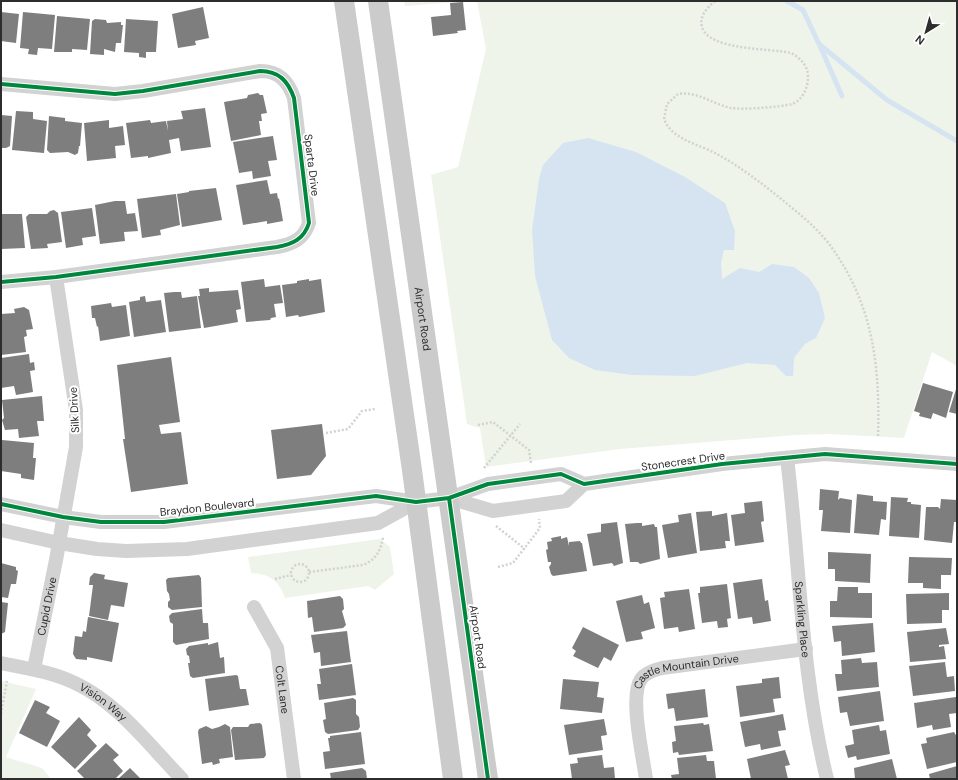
<svg xmlns="http://www.w3.org/2000/svg" width="958" height="780" font-family="'DM Sans',sans-serif">
<rect width="100%" height="100%" fill="#fff"/>
<!-- green -->
<path fill="#eef4ea" d="M404 1H470L405 6Z
M477 1H957V366L932 352 904 438 830 434 795 435 620 449 486 467 480 428 467 424 431 175 458 167 486 49Z
M380 539 390 547 394 574 375 590 368 586 285 598C279 580 269 574 251 573L248 557Z
M1 681 36 689 6 757 42 768 51 779H1Z"/>
<!-- water -->
<path fill="#d6e4f2" d="M588 138 636 152 685 177 725 203 735 231 734 250H724L721 263 722 279 740 268 759 272 772 264 794 267 809 278 819 293 825 318 816 338 805 344 794 358 793 376H786L775 365 747 363 695 376 632 375 595 370 569 358 552 340 535 276 532 230 539 179 543 165 563 143Z"/>
<g fill="none" stroke-linecap="round" stroke-linejoin="round">
<!-- stream -->
<path stroke="#d6e4f2" stroke-width="5" d="M787 1 803 10 819 44 887 100 957 141
M820 46 842 96"/>
</g>
<!-- building -->
<path fill="#7e7e7e" d="M463 2 466 30 457 31 458 33 433 36 431 17 451 15 450 3Z
M203 7 209 38 195 41 196 45 178 48 172 14Z
M1 12 19 14 16 43 1 41Z
M23 12 55 15 52 49 38 48 37 55 28 54 29 49 20 48Z
M57 16 90 19 87 50 72 49V52H54Z
M95 19 106 20 107 23 121 22V25H123L121 43H116L115 52 104 49V55L90 54 92 21Z
M126 19 158 21 156 52H146V58L139 57V53L124 52Z
M258 93 260 95H263L267 113 261 114 262 121H259L261 135 231 141 224 102 247 98 248 95Z
M205 108 211 147 181 151 179 138 169 140 171 153 148 158V156L131 158 126 123 150 120 151 123 166 121 168 131 167 121 183 119 181 111Z
M16 111 33 112V119L47 121 44 153 12 150Z
M1 115 12 116 10 146 6 148H1Z
M49 116 65 118V121L82 123 80 146H79L78 153 75 155 68 152 50 153 47 150Z
M109 120V128L123 126 125 145 115 146 116 158 87 161 84 123Z
M273 136 277 160 268 161 271 176 253 179 252 171 239 173 233 142Z
M267 180 270 194 277 193 278 199 279 198 283 221 267 224V221L243 225 236 185Z
M216 188 222 220 182 227 177 194 189 192V191Z
M176 194 180 225 160 230 161 235 142 238 137 199Z
M115 201H125L127 214 135 213 138 231 124 232 125 241 100 244 95 205Z
M92 208 96 236 82 238 83 245 66 248 61 212Z
M54 210 58 213 62 242 47 244 48 248 31 249 26 217 29 214H47L50 211Z
M1 214H22L25 248 1 249Z
M264 279 265 287 280 285 283 303 274 304 276 317 271 318 270 320 246 322 241 282Z
M309 279V281L321 279 325 312 299 317 298 315 286 317 282 285 297 283V281Z
M209 288V292L238 290 241 309 236 310 238 322 204 328 198 296H200L199 289Z
M174 292H181L182 298 197 296 201 328 169 332 164 293Z
M145 296 146 302 161 300 166 332 134 337 129 302 140 300V297Z
M111 303 112 307 126 305 130 336 100 341 98 326 97 327 95 318H92L91 306Z
M24 307 29 310 33 329 26 330 27 336 24 337 26 352 1 355V314L15 313 14 309Z
M29 354 30 363 34 362 35 370 30 371 33 392 16 395 14 386 1 388V358Z
M171 357 180 422 159 425 161 434 181 432 188 484 131 492 123 439H125L117 365Z
M923 383 953 392 946 418 933 413 931 419 919 416 920 413 914 411Z
M957 386V414L949 412Z
M42 396 44 421H37L39 436 19 438 18 429 5 430 2 420 4 418 2 400Z
M322 424 326 456 311 475 277 479 271 430Z
M2 440 34 443 33 458H36L34 480 21 478V474L1 471Z
M820 489 839 491 838 500 840 498 852 500 850 533 821 531 823 510H819Z
M857 494 873 496V501L887 502 886 520 881 519 879 535 854 533Z
M891 497 908 498 907 502H911V504L921 505 919 538 889 536Z
M941 499 957 500V522H954L952 543 924 540 926 507H938L940 509Z
M762 501 764 521 761 522 764 542 735 546 731 515 745 513 744 503Z
M712 511V516L727 513 730 541H725L726 548 700 551 696 512Z
M691 513 697 553 668 558 662 525 679 522 678 515Z
M617 522 623 563 614 566 612 563 593 566 587 534 601 532V524Z
M637 523H642V526L654 524 655 527H657L660 559 640 564 638 562H630L625 524Z
M561 536V539L567 537 569 546V542L580 541 581 543H582L587 571 553 576 551 574 549 567 551 564V562H548L546 550 548 549 547 542 552 541 551 538Z
M828 552 871 554 870 583 835 581V569H828Z
M909 557 952 558 951 575H941V589L923 588V583H908Z
M1 563 16 567V570L18 571 16 584H11L8 598 1 597Z
M94 573 105 575 104 579 128 583 124 607 111 605 108 620 89 616 93 585H89L90 577Z
M199 575 201 578 202 607 172 610 168 607V602L170 600 169 594 167 591 166 580 168 578Z
M762 579 765 601 768 600 771 621 753 624 752 617 738 619 733 583Z
M727 584 731 618 727 619 728 627 718 628 717 621 702 623 698 593H700V587Z
M838 587H858V593H872V618L830 617V601H837Z
M689 589 695 629 679 632 678 627 664 629 660 598 665 597 664 592Z
M949 593V610H942V623L907 624 906 594Z
M642 595 644 604 649 602 655 628 641 632 643 639 626 642 616 601Z
M340 596 343 599 344 609 342 611 346 625 343 628 314 632 312 617 308 618 307 601Z
M1 602 8 603 5 632 1 634Z
M202 609 203 623H208L209 639 176 645 173 642V624L170 622 169 616 172 613Z
M88 617 119 623 112 662 87 657V660L76 659 73 654 75 636 82 637 83 631 86 632Z
M873 623 875 652 842 656 841 641 834 642 832 626Z
M583 627 619 645 611 661 604 657 598 668 573 656 576 651 572 648Z
M946 628 949 644 939 645V647L944 646 946 659 910 662 907 632Z
M347 631 351 662 321 666 320 652 314 653 311 635Z
M218 642 220 658 224 657 225 673 193 678 190 676 188 663H190L189 656 187 655 186 649 189 646 208 643V645Z
M861 658 862 663 877 662 879 687 837 691 835 674H842L841 660Z
M945 662 947 677 954 676 955 691 913 696 909 666Z
M352 664 356 695 319 700 317 684H321L319 669Z
M236 675 238 676 240 689H246L249 705 209 711 205 679Z
M779 677 781 698 773 699 775 712 740 717 736 686 762 683V679Z
M563 679 599 682 597 697 604 698 602 713 560 709Z
M705 689 708 717 676 721 674 708 668 709 666 694Z
M880 691 884 721 850 726 847 712 840 713 838 697Z
M956 697 957 713 949 714 951 727 933 730 932 725 917 728 914 703Z
M353 698 356 700V714L359 717 360 727 358 730 328 734 325 732 323 720 326 719 324 703Z
M35 700 50 707 46 713 60 721 47 747 19 733Z
M783 714 786 730 778 731 781 746 761 750 760 744 745 747 740 722Z
M79 717 91 730 87 735 97 746 75 769 51 747Z
M604 719 607 735 601 736 603 750 569 755 564 725Z
M260 723 262 725 266 755 264 758 235 760 231 730 233 727H248L250 724Z
M703 723 704 725 709 724 713 751 679 755 678 752 673 753 672 742 676 741 674 726Z
M225 724 230 727 233 757 219 759 220 763 213 765 212 762 202 764 198 732 199 729 206 726 212 729 219 727Z
M879 725 880 731 886 730 890 754 857 760 856 756 848 758 845 746 854 744 852 730Z
M361 732 365 764 325 769 323 752 330 751 328 738H330V736Z
M954 732 957 737V762L927 769 921 744 927 743 926 738Z
M106 743 119 755 113 760 123 771 115 779H85L77 771Z
M785 750 790 765 785 766 788 779H751L747 759Z
M602 755 604 768 614 767 615 779H572L570 764 578 763 577 758Z
M706 755 707 761H714L716 779H672L671 775 679 774 677 758Z
M892 759 897 779H855L854 768Z
M957 766V779H930L929 774Z
M130 768 141 779H118Z
M362 768 366 771 367 779H331L330 773Z"/>
<g fill="none" stroke-linecap="round" stroke-linejoin="round">
<!-- path -->
<path stroke="#d2d2d2" stroke-width="2.5" stroke-dasharray="2 2" stroke-linecap="butt" d="M715 1C707 8 699 16 702 27 709 51 771 48 791 53 800 58 808 65 808 77 808 87 803 100 792 104 781 107 742 110 731 108 712 104 698 91 678 94L667 104 664 119C672 140 699 144 717 154 739 166 760 182 780 198 798 213 818 228 832 248 874 307 880 368 878 438
M478 425 493 422 529 450 531 463
M326 433 348 429 362 411 375 409
M484 468 520 424
M496 526 525 549
M291 573a9 9 0 1 1 18 0a9 9 0 1 1-18 0Z
M498 567 513 563 540 528 539 519
M309 572 363 565C376 560 381 550 383 537
M275 579 291 575
M1 714 7 681"/>
<!-- street -->
<g stroke="#d2d2d2" stroke-width="14">
<path d="M1 84 115 94 143 91 260 71C279 71 288 81 294 98L309 223C304 239 293 244 277 247L56 277 1 282"/>
<path id="s1" d="M787 458C800 565 801 674 827 779"/>
<path d="M449 498 493 511 566 501 584 484"/>
<path d="M1 504 63 517 101 522H164L376 496 416 502 449 498 488 484 561 474 584 484 722 464 825 454 957 464"/>
<path d="M1 530 59 543 97 549 126 551 187 549 378 523 416 502"/>
<path id="s2" d="M254 607 277 648 294 779"/>
<path id="s3" d="M1 663C26 668 52 672 75 683 118 703 149 745 182 779"/>
<path id="s4" d="M34 669 56 560 76 447V410L56 277"/>
<path id="s5" d="M646 779C643 757 629 696 641 679 645 673 654 670 662 668L806 649"/>
</g>
<!-- secondary -->
<g stroke="#cbcbcb" stroke-width="20">
<path d="M344 1 412 470 453 779"/>
<path id="s6" d="M378 1 488 779"/>
</g>
<defs>
<path id="cycleway" d="M1 84 115 94 143 91 260 71C279 71 288 81 294 98L309 223C304 239 293 244 277 247L56 277 1 282
M449 498 488 779
M1 504 63 517 101 522H164L376 496 416 502 449 498 488 484 561 474 584 484 722 464 825 454 957 464"/>
</defs>
<!-- cycleway casing -->
<use href="#cycleway" stroke="#fff" stroke-width="6"/>
<!-- cycleway -->
<use href="#cycleway" stroke="#00873e" stroke-width="4"/>
</g>
<g text-anchor="middle" stroke-width="4" stroke-linejoin="round" paint-order="stroke">
<!-- street labels -->
<g font-size="11" fill="#2d2d2d" stroke="#fff">
<text transform="translate(312 165) rotate(83)" y="4">Sparta Drive</text>
<text dy="4" stroke="none"><textPath href="#s6" startOffset="321">Airport Road</textPath></text>
<text transform="translate(74 410) rotate(-93)" y="4">Silk Drive</text>
<text transform="translate(683 461) rotate(-8)" y="4">Stonecrest Drive</text>
<text transform="translate(207 507) rotate(-6)" y="4">Braydon Boulevard</text>
<text dy="4" stroke="none"><textPath href="#s4" startOffset="64">Cupid Drive</textPath></text>
<text dy="4" stroke="none"><textPath href="#s1" startOffset="162">Sparkling Place</textPath></text>
<text transform="translate(478 637) rotate(82)" y="4">Airport Road</text>
<text dy="4" stroke="none"><textPath href="#s5" startOffset="147">Castle Mountain Drive</textPath></text>
<text dy="4" stroke="none"><textPath href="#s2" startOffset="89">Colt Lane</textPath></text>
<text dy="4" stroke="none"><textPath href="#s3" startOffset="111">Vision Way</textPath></text>
</g>
</g>
<!-- border -->
<rect width="958" height="780" fill="none" stroke="#2d2d2d" stroke-width="4"/>
<!-- north arrow -->
<g transform="translate(926 32) rotate(217)" stroke="#ffffff" stroke-width="3" paint-order="stroke">
<path d="M0-3L7 15L0 10L-7 15Z" fill="#2d2d2d"/>
<text y="-6" font-size="11" font-weight="bold" text-anchor="middle" fill="#2d2d2d">N</text>
</g>
</svg>
